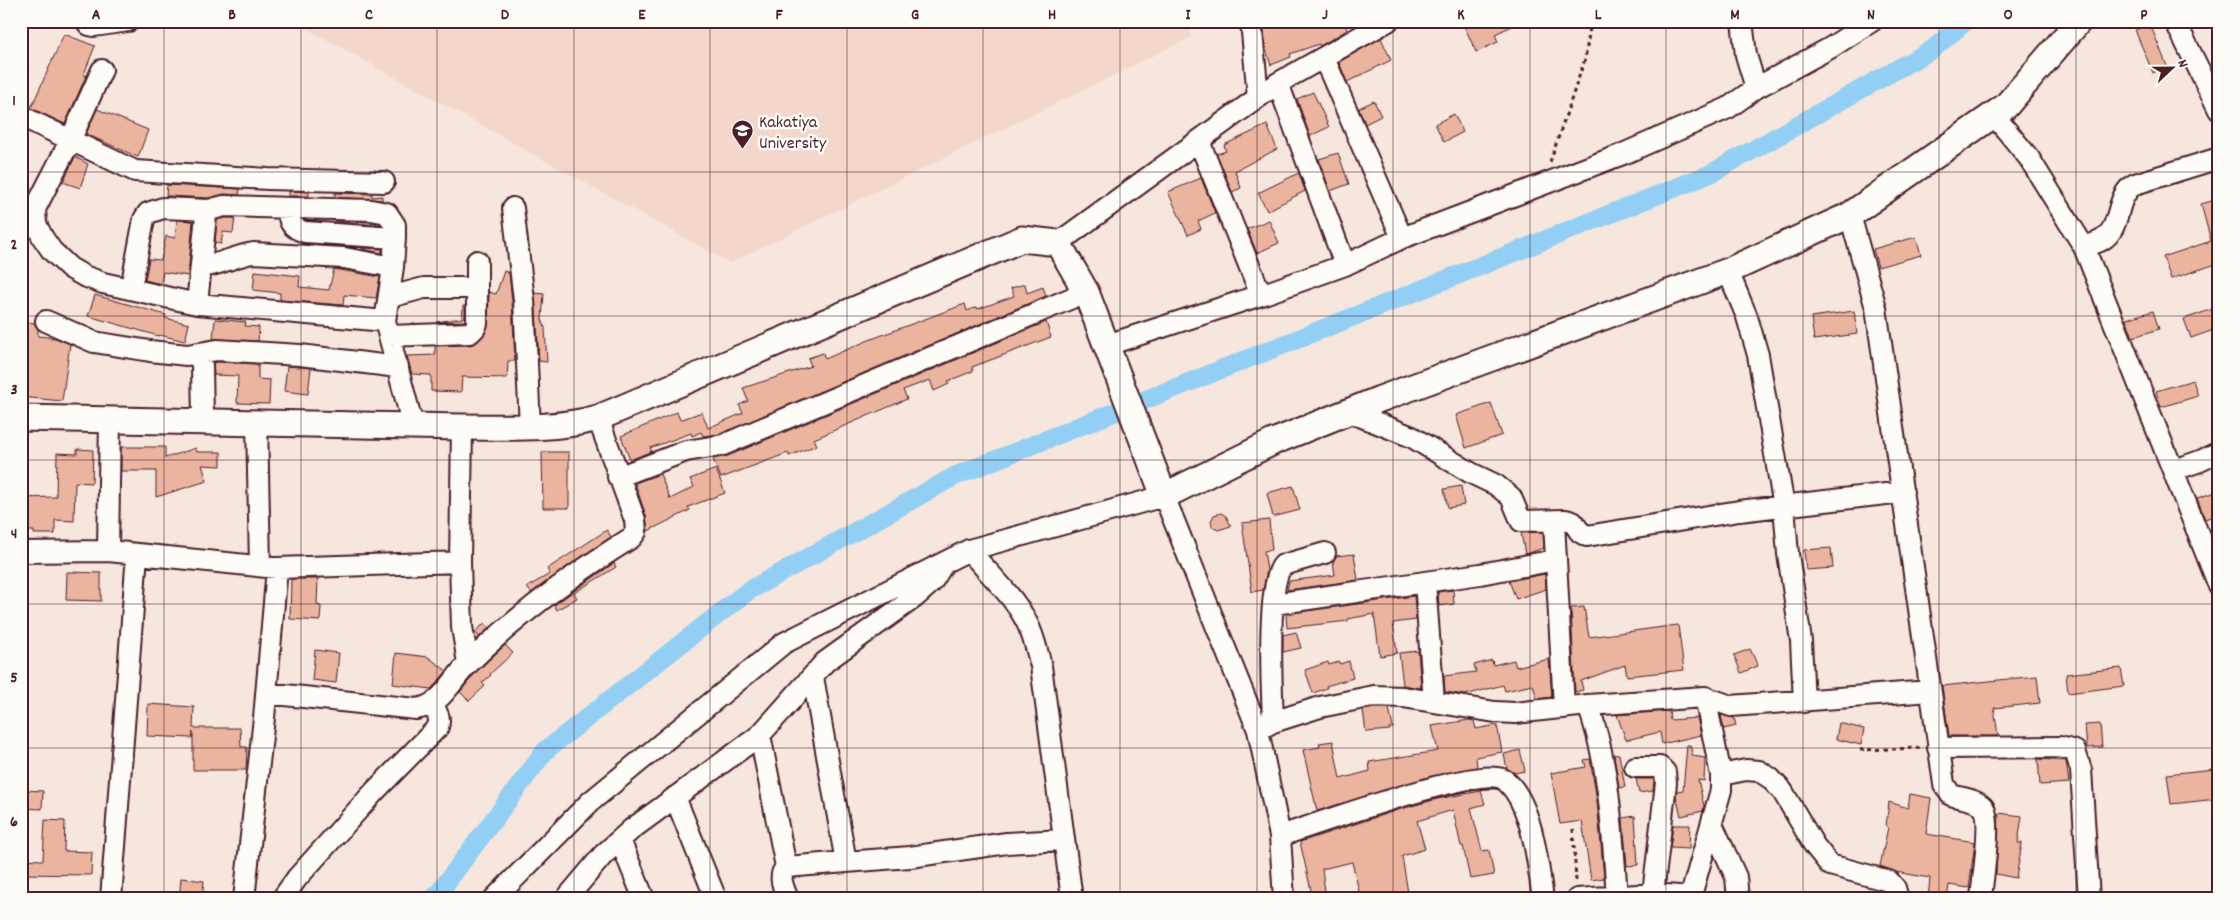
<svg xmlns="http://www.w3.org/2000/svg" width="2240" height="920" font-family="Dekko,sans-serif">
<rect width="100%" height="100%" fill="#f7e6dd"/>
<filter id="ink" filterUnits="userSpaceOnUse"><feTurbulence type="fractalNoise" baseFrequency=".02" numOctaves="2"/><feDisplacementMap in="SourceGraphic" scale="10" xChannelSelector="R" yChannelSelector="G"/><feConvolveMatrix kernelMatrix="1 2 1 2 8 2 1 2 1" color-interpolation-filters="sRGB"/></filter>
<g filter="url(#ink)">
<!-- built -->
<path fill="#f3d7ca" d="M293 21H1189L1191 37 730 263Z"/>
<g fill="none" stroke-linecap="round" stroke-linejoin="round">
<!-- canal -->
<path stroke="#93cff4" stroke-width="19" d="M434 899 546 750 748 591 955 476 1710 174 1933 49 1966 21"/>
</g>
<!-- building -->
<path fill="#eab49f" stroke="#4a1f2b" d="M1263 21H1344L1347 30 1320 46 1319 44 1290 54 1291 57 1271 65 1266 50Z
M1462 21H1523L1495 34 1498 42 1476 52Z
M2150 24 2167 66 2153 73 2135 30Z
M64 34 95 46 84 74 86 76 65 124 31 108Z
M1381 38 1391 60 1347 82 1339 62Z
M1313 92 1329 127 1310 136 1297 99Z
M1374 101 1381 116 1365 124 1359 108Z
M97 109 148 130 138 157 86 134Z
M1454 114 1463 132 1444 142 1435 124Z
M1267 125 1277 149 1235 171 1241 188 1232 192 1217 154 1226 151 1224 145Z
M1338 153 1349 184 1330 191 1319 159Z
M75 157 88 164 80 188 63 182Z
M1299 173 1305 191 1267 211 1258 193Z
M1201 178 1215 213 1198 221 1201 229 1188 235 1168 192Z
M167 185 240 189 239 195 224 194 208 198 170 196H166Z
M289 191 309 192V196H289Z
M335 193 372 194V197L382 196V200L335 197Z
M2219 199V263L2171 279 2163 257 2211 241 2201 204Z
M225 218H235L233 233 223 232 221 244 215 243 217 220Z
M177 220 193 221 188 276 163 272 161 284 145 280 149 259 161 260 166 236 175 238Z
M1269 220 1279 243 1257 253 1247 229Z
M335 221 370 222 381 225 335 222Z
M1916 237 1921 255 1878 267 1873 249Z
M362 248 382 249V253L362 249Z
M334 269 380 277 376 298 344 295 343 305 280 300V293L253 290 255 271 300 276 299 287 329 290Z
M504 271 509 273 512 301 515 361H508L507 378 462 377 461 392 431 391V375L412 374 407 356 435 355V346L470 345 478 341 488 327 489 292 496 294Z
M1025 284 1027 293 1043 287 1046 296 720 434 703 436 701 432 692 436 691 433 650 448 652 451 630 460 621 436 677 412 680 420 702 412 708 428 743 413 739 405 748 401 743 388 811 366 808 358 823 353 825 359 869 340 965 304 967 311 977 307 978 309 1014 296 1011 288Z
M535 293 544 294 542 319 545 328 547 362 539 361Z
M95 295 166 315 165 318 189 324 185 341 160 335 159 336 88 316Z
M463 306H465V321L436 322 462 318Z
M2213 309 2219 328 2191 338 2184 319Z
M1854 311 1857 334 1814 340 1811 317Z
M2153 311 2159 329 2133 337 2126 319Z
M215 319 246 322 245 326 259 327 258 341 213 339Z
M21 321 34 323 38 330V336L55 338 70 344 62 401 21 397Z
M1046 322 1051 337 972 367 973 371 948 381 949 384 934 391 930 380 903 390 907 399 814 439 817 445 789 456 788 453 721 478 713 459 728 456Z
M218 362 258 364V379L270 380 269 404 237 403 238 376 214 375 213 363Z
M287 366 311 368 308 394 284 391Z
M2193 380 2198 396 2161 407 2156 391Z
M1491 403 1502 435 1466 448 1456 415Z
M121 447H165V458L196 448 197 452H221V466L202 465 207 481 156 497V471H121Z
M77 449 93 450 92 483 75 482 74 521 55 520V534H34V531H21V498L56 497 57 453 77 454Z
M542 452H569V508H543Z
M716 469 725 493 688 507 690 510 648 531 646 516 635 483 660 474 670 499 694 487 690 479Z
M1293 486 1300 510 1273 517 1267 493Z
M1461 486 1464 505 1448 508 1444 489Z
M2219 491V514L2205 519 2197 498Z
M1221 513 1226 516 1231 526 1218 530 1212 527 1211 521 1214 515Z
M1269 520 1272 550 1264 551 1267 570 1263 590 1252 592 1242 523Z
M607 530 611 537 531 593 527 587 550 574 547 569Z
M1543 532 1544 548 1525 554 1521 533Z
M1831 548 1833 568 1806 570 1804 550Z
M1354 554 1358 580 1287 590 1289 581 1335 575 1333 562 1336 556Z
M614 563 616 567 574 593 577 598 557 610 554 605Z
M67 572 101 573V601L66 600Z
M1545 574 1546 589 1516 599 1509 581Z
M291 579H318L317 605 321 606 320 621 290 619Z
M1453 590 1454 604 1439 606 1438 592Z
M1414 596 1416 620 1393 623 1397 653 1380 656 1374 614 1348 619V621L1287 628 1286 614Z
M1584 607 1589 637 1678 625 1684 670 1627 676 1625 665 1581 681 1583 690 1575 692 1571 608Z
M485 623 489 628 479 637 475 632Z
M1296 632 1301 648 1283 652V635Z
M505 645 513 653 490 674 491 675 482 683 485 686 469 701 460 692 477 671Z
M1750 649 1758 666 1741 673 1734 655Z
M315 650 339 653 336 683 312 680Z
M1418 651 1421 688 1403 685 1399 653Z
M396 653 428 657 447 671 431 689 393 684Z
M1549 659 1552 697 1537 699 1533 685 1505 691 1503 685 1465 695 1445 692 1444 676 1476 672 1474 665 1492 660 1493 665 1514 660 1516 667Z
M1349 661 1353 678 1326 686 1327 688 1313 693 1305 670 1328 662 1329 665 1339 662 1340 664Z
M2121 668 2124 686 2068 693 2066 674Z
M2037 676 2040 703 1994 708 1998 736H1949L1942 686Z
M148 704 194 707 193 728H240L241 747H247L246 770H193V732L192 738 147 736Z
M1375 708H1389L1393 728H1389L1390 730 1366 732 1363 710Z
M1669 711 1670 720 1697 718 1701 735 1662 744 1660 732 1626 740 1617 715Z
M1721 715 1734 718 1736 726 1724 729Z
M1469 720 1474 721 1476 729 1497 725 1502 752 1476 757 1477 767 1431 776 1317 811 1303 750 1320 747 1319 743 1333 741 1340 779 1370 771 1369 762 1438 751 1432 726Z
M1839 723 1864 729 1861 745 1836 739Z
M2100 724 2102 747 2087 748 2085 725Z
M1687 745H1690L1693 756 1705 758 1704 781 1698 780 1704 806 1703 811 1681 816 1676 796 1677 791 1683 790Z
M1520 750 1525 771 1514 773 1507 769 1504 754Z
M1619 754 1625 787 1619 788 1614 755Z
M1590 759 1597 801 1604 878 1591 880 1582 821 1560 824 1551 773 1586 767 1584 760Z
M2038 759 2066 761 2069 783 2040 785Z
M2214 769 2217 799 2171 804 2167 774Z
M1636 779H1654L1653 791 1639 793Z
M21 790 43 791 42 809 21 808Z
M1481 791 1485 804 1471 808 1482 851 1489 850 1494 875 1470 879 1463 846H1461L1453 810 1417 821 1425 849 1402 856 1409 899H1361L1352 862 1322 869 1326 899H1313L1300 842 1401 809 1437 799Z
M1910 794 1931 798 1926 834 1975 842 1969 888 1949 885 1947 899H1928L1930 878 1896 872 1880 866 1888 827 1886 826 1889 802 1908 808Z
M1999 813 2022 816 2018 843H2022L2016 878 1996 874Z
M1635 816 1638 865 1627 866 1623 818Z
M45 820 65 821 64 851 92 852 91 875 21 874V859L43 860Z
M1673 825H1690L1689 849 1670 848Z
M181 878 204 881 202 899H179Z"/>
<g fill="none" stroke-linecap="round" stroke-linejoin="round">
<defs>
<path id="minor" d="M86 21 89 25 94 26 128 21
M1251 21 1258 97
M1742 21 1746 55 1756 88
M2175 21 2219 110
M102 70 71 139 35 209 36 224 43 238 52 251 70 268 84 276 103 283 197 304 385 321 413 426
M1278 83 1345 265
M1993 114 2029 158 2084 247 2219 586
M21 116 135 171 268 179 384 182
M1199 141 1261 295
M287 208C289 222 291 228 305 232L395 238
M513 208 524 300 530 427
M1850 215 1876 308 1944 784 1951 795C1960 798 1976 799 1983 807 1993 818 1982 882 1981 899
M1402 238 1623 154 1728 108 1756 88 1830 48 1872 21
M1058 243 1278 83 1388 21
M2084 247C2089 245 2097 243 2102 240 2123 227 2114 196 2135 184L2219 158
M201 267C219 265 235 256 253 253L344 258 393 267
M1728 271 1747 317 1758 355 1784 507 1788 554 1801 641 1804 702
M131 288 144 219 148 213 163 208 209 210
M390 297 424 288H477
M197 304 206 215 209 210 224 206 371 210 387 213 395 225V238L393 267 385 321
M46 321 94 342 150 351 187 355 217 350 300 355 398 367
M389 336 470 333 475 328 477 323V261
M1107 345 1261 295 1345 265 1402 238 1324 58
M199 353 202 366 203 421
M1350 412 1412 437 1471 473 1496 485 1511 497 1521 521 1566 520 1573 522 1580 532 1587 536 1739 511 1903 492
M257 422 260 566
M462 427 460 562 462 627 468 663
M2174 470 2200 461 2219 452
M618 477 686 451 723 445 1086 292
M1554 522 1564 708
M969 550C987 572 1011 593 1025 619 1033 633 1037 650 1041 666L1072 899
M108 551 110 418
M21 552 108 551 277 568 460 562
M1425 582 1434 702
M1274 604 1480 574 1556 560
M266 693 416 709C442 706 452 679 469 663 516 616 575 573 631 538L636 532 635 520 598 418
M1588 705C1610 766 1612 832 1617 896
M1273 722 1320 707 1374 696 1403 697 1495 712 1515 713 1588 705 1705 697 1731 706 1930 691
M1262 728 1273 722C1272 693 1266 583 1283 565L1325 553
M760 735 786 867
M1938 748 2060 747 2075 751 2081 770 2089 899
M1635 767H1660L1665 772 1666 783 1653 894
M1721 775 1746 770 1759 771 1770 778 1783 792 1814 845 1830 865 1889 881 1895 888 1898 899
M675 797 716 899
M1712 824 1736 877 1738 899
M1280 836C1312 826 1486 762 1506 781 1533 805 1538 865 1543 899
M620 840 644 899
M846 862 910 857 1007 843 1064 840
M111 899 137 554
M244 899 264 718 277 568
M282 899 297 878 374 792 438 727C441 718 437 713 433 705
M494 899 590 802 784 643 969 550 1164 496 1258 730 1280 836 1284 899
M566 899 603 855 632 829 760 735 825 662 914 598 932 582 942 566
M788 899C784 888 777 877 786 867L846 862 813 677
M1577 899 1653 894 1691 897
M1690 899 1721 790V775L1705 697"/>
<path id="tertiary" d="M21 418 462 427C507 427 554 430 598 418L1022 239 1058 243 1086 292 1164 496 1273 442 1380 399 1728 271 1850 215 2006 106 2079 21"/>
</defs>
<!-- minor casing -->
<use href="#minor" stroke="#4a1f2b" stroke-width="24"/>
<!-- tertiary casing -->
<use href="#tertiary" stroke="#4a1f2b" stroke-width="29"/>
<!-- path -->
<path stroke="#4a1f2b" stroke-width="3" stroke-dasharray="4 4" stroke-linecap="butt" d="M1550 162 1585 59 1591 21
M1860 750 1922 748
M1573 829 1576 881"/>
<!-- minor -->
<use href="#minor" stroke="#fdfcf7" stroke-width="20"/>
<!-- tertiary -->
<use href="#tertiary" stroke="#fdfcf7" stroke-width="25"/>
</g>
</g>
<!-- grid -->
<path fill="none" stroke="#4a1f2b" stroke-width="1" stroke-opacity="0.55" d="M164 21V899M301 21V899M437 21V899M574 21V899M710 21V899M847 21V899M983 21V899M1120 21V899M1257 21V899M1393 21V899M1530 21V899M1666 21V899M1803 21V899M1939 21V899M2076 21V899M21 172H2219M21 316H2219M21 460H2219M21 604H2219M21 748H2219"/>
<!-- icons -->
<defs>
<symbol id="university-pin" viewBox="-11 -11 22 30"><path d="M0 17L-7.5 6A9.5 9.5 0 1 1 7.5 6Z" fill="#4a1f2b" stroke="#fdfcf7"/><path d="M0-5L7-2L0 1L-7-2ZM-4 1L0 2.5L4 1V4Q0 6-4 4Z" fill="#fff"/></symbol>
</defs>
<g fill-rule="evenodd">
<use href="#university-pin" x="730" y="118" width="25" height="34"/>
</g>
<g text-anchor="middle" stroke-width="5" stroke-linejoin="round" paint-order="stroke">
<!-- poi labels -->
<g font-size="18" fill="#4a1f2b" stroke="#fdfcf7" text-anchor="start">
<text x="759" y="127">Kakatiya<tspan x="759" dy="21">University</tspan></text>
</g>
</g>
<!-- margin -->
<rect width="2240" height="920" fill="none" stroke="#fdfcf7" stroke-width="55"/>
<!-- north arrow -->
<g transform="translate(2172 68) rotate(68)" stroke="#fdfcf7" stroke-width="4" paint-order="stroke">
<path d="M0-4L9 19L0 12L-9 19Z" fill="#4a1f2b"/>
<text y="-8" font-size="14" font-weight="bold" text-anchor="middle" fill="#4a1f2b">N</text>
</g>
<rect x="28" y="28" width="2184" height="864" fill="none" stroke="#4a1f2b" stroke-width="2"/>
<g font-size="16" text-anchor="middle" font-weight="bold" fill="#4a1f2b">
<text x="96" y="19">A</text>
<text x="232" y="19">B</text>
<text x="369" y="19">C</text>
<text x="505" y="19">D</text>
<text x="642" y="19">E</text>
<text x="779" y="19">F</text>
<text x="915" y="19">G</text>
<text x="1052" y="19">H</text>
<text x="1188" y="19">I</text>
<text x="1325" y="19">J</text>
<text x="1461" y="19">K</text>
<text x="1598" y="19">L</text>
<text x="1735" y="19">M</text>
<text x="1871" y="19">N</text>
<text x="2008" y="19">O</text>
<text x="2144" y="19">P</text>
<text x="14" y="105">1</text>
<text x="14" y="249">2</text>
<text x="14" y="394">3</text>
<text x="14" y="538">4</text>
<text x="14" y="682">5</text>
<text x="14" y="826">6</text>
</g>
</svg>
